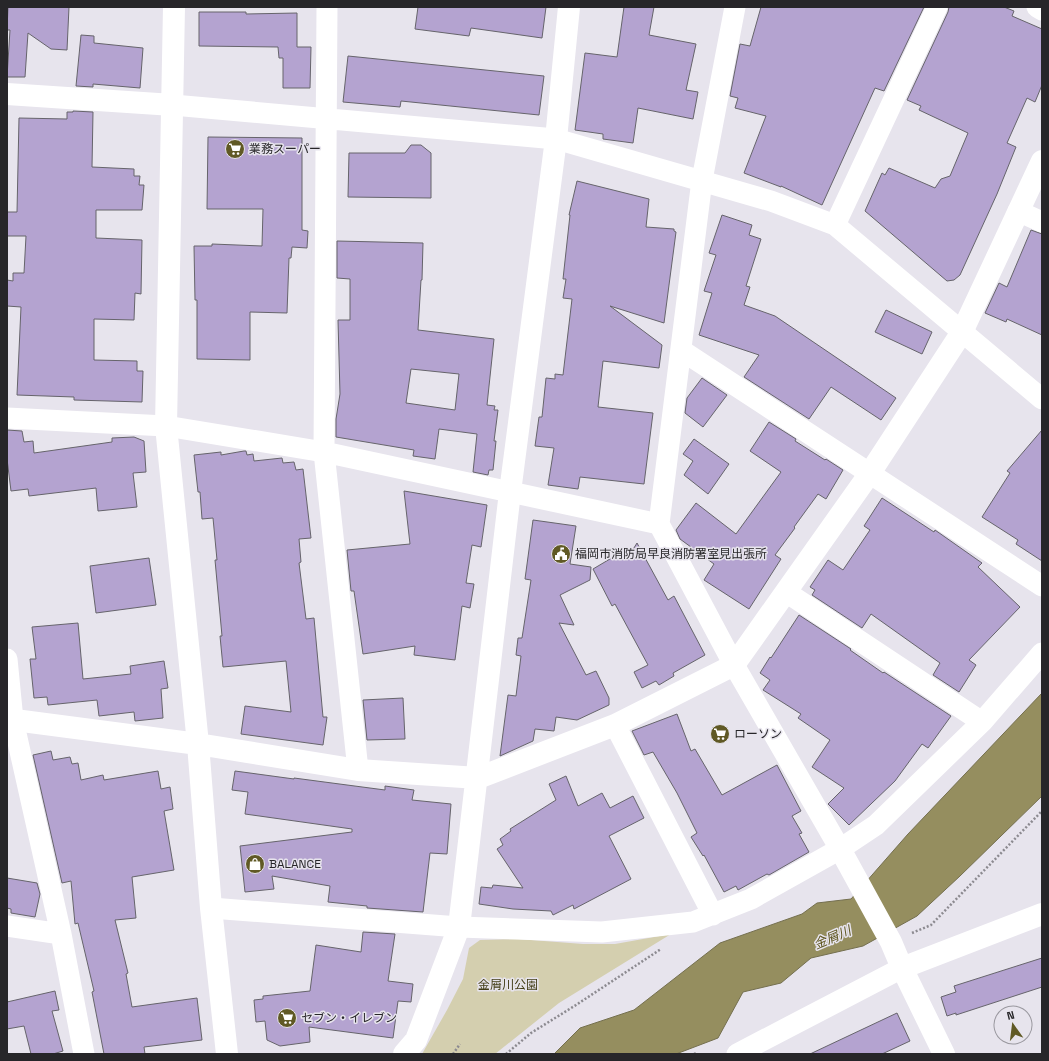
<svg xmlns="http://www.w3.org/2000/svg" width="1049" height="1061" font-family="'Space Grotesk','Noto Sans JP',sans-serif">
<rect width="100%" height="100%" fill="#e7e4ed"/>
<!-- green -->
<path fill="#d4cfaf" d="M671 934 559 1003 495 1054H422L447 1010 463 979 469 948 480 940 518 939 583 944H615Z"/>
<!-- water -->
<path fill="#958e5f" stroke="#746f4f" d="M1042 693V796L960 876 917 916 863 946 811 958 781 983 743 992 718 1038 676 1054H554L580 1028 634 1010 720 943 802 914 817 903 851 899 908 834Z"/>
<!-- building -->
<path fill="#b4a3d0" stroke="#66646b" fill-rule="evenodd" d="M8 7H69L67 50 51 49 28 33 25 77H7L10 30H7Z
M418 7H546L542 38 471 28 469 36 415 29Z
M624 7H654L649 35 696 44 686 90 698 92 693 119 638 108 633 143 603 139V134L575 130 585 53 617 57Z
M761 7H924L884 91 875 88 822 205 781 186V187L744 173 766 116 735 108 738 98 730 96 740 44 750 46Z
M949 7H1004L1014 11 1012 16 1042 29V85L1035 102 1027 98 1007 143 1016 147 997 194 960 275 954 280 947 281 865 211 882 173 885 175 889 168 935 188 941 179 950 176 968 133 919 110 921 106 907 100 948 12Z
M199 12H246V14L297 13V47H311L310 88H283V58H279L278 47 199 46Z
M81 35 94 36V43L143 48 140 88 93 84V87L76 86Z
M348 56 544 76 539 115 401 101 400 107 343 102Z
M73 111 93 112 92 167 134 169V176H140L139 185H144L142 210H96V238L142 240 141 294 135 293 134 320 94 319V360L137 361V371H143L142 402 74 400V397L17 395 21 307 7 306V280L13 281V273H24L26 236H7V212H17L19 118 67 119V112H73Z
M208 137 302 138V230L308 231 307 248 292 247 291 258H289L287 313 250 312V360L197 359V300H195L194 246H212V244L262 246 263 209H207Z
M411 145H421L431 153V198L348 197 349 153H405Z
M577 181 649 199 646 227 674 229V231L676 232 664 323 610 306 662 345 659 368 603 361 598 407 653 413 644 484 580 477 578 489 548 485 554 448 535 446 539 417H542L546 378 555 379V374L563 375 572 299 563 298 566 279H563L570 215H569Z
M722 215 752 225 749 235 761 239 746 286 750 287 744 305 775 316 896 398 881 420 831 387 809 419 744 377 759 355 699 335 712 293 704 291 716 255 709 253Z
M1031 230 1042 234V335L1007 319 1006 322 985 313 999 283 1007 287Z
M337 241 423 243 422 280H421L418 330 494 339 487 405 495 406 494 410H498L494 441H496L493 470H489L488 475 473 472 477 434 439 429 435 459 413 456 414 450 336 437V419L340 394 338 320H350V279L337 278ZM411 369 459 374 455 410 406 403Z
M886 310 932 332 922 354 875 332Z
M702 378 727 395 703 427 685 413 687 398Z
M769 422 796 439 795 441 825 460 826 459 843 470 826 499 818 494 794 527 795 528 775 555 781 559 749 609 704 580 714 564 680 539 676 530 696 503 736 534 781 472 750 451Z
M7 430 22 431 24 442 33 441 34 453 112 442V438L134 437 144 441 146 472 133 473 137 507 98 511 96 488 29 496 28 489 11 491 7 459Z
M1042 430V561L1016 544 1018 540 982 517 1010 473 1007 471Z
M694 439 729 464 708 494 684 475 693 461 683 454Z
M244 451H246L247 455 253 454 254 461 282 458 283 463 294 462 296 470 303 469 311 538 299 539 301 562 299 563 306 619 314 618 323 717H327L323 745 241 734 245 706 291 712 286 661 223 667 220 636H222L215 560H217L213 518 202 519 200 492H198L194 455 221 452V455Z
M404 491 487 505 481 547 472 545 466 583 474 584 470 608 462 606 455 660 414 655 415 646 363 654 354 591H351L347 550 410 544Z
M882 498 934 532 935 530 982 563 978 567 1020 607 969 660 976 665 959 692 933 675 940 663 871 614 862 628 812 595 815 590 810 587 828 560 843 570 870 530 864 526Z
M533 520 576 526 570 564 591 567 590 580 560 595 574 625 559 623 586 675 596 671 609 698V705L577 720 556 717 554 731 535 729 533 741 500 756 508 695 516 696 521 656 516 655 518 638H522L531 580 525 579Z
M637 543 668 600 674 596 705 655 673 673 674 676 659 685 656 681 642 688 634 672 648 665 615 604 612 606 593 569 615 556 632 551Z
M149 558 156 605 96 613 90 566Z
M799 615 851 649 850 650 883 673 884 672 951 716 928 748 922 744 895 781 849 825 828 804 844 788 812 767 830 740 798 718 801 714 763 690 770 680 760 673 770 657 771 658Z
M78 623 83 679 131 674 130 666 164 661 168 688 161 689 163 718 135 721 134 712 99 716 97 700 48 705 47 697 34 698 30 659H36L32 627Z
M403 698 405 739 367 740 363 700Z
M677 714 691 751 695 749 722 795 777 765 801 811 792 816 802 833 799 834 809 852 769 875 767 874 738 890 736 886 724 892 704 855 703 856 691 837 697 833 677 793 653 752 644 755 632 731Z
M51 751 53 760 70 757 72 764 78 763 81 780 103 775 104 780 158 771 161 789 170 787 173 809 164 811 174 870 132 877 136 918 115 920 128 973 126 974 132 1007 197 998 202 1040 144 1047 145 1054H104L92 992 94 991 78 923 75 924 71 881 62 883 33 755Z
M235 771 294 779V778L385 790V786L414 790 412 800 451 804 447 854 430 853 423 912 367 908V906L328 902 330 886 272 876 274 889 245 892 240 846 352 832V829L245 814 248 792 232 790Z
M566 776 578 806 602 793 610 808 633 796 644 818 609 836 631 879 574 909 573 905 553 915 551 911 513 909 479 904 481 887 492 888 493 885 523 888 497 849 503 845 500 839 511 831 510 829 556 800 549 784Z
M7 878 37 883 40 894 35 917 11 913V909L7 908Z
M363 932 395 934 388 981 413 984 411 1002 398 1001 393 1038 309 1027 310 1042 280 1046 267 1040 265 1021 256 1022 254 1000 263 999V996L310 991 316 945 361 952Z
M1042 958V987L956 1015V1013L947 1016 941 997 956 992 954 986Z
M55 991 59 1010 52 1011 63 1051 53 1054H31L24 1026 7 1029V1002Z
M897 1013 910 1041 882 1054H810Z"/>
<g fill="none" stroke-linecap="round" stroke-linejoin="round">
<!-- path -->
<path stroke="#8c8a90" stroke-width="2.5" stroke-dasharray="2 2" stroke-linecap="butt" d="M912 933 931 925 1042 811
M453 1054 460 1044
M506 1054 531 1033 576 1005 661 949
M694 1054 696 1053"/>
<!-- minor -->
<path stroke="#fff" stroke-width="21" d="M327 7 324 452 358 770
M1037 7 1042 10
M173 105 556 139 771 201 835 225 1042 399
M1018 211 1042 222
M835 225 937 7
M681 350 1042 586
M7 418 166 426 324 452 659 524 734 665 840 849
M659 524 702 180 735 7
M786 592 982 722
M7 659 13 720 61 934 84 1054
M615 725 713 915
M211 908 459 927 602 932 693 922 751 899 840 849 876 825 982 722 1042 653
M7 926 61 934
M737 1054 902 968"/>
<!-- tertiary -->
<path stroke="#fff" stroke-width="22" d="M174 7 166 426 198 744 211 908 227 1054
M7 94 173 105
M7 719 198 744 358 770 478 778 615 725 734 665 870 473 962 332 1042 161
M840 849 891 942 902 968
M404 1054 416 1040 459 927 510 492 556 139 569 7
M944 1054 902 968 1042 914"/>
</g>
<!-- icons -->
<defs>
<symbol id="supermarket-disc" viewBox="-11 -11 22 22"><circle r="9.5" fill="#605925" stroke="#e7e4ed"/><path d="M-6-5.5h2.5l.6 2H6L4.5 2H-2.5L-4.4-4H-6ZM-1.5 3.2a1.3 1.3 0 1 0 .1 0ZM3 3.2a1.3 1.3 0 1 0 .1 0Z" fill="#fff"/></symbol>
<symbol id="civic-disc" viewBox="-11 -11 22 22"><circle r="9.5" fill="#605925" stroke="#e7e4ed"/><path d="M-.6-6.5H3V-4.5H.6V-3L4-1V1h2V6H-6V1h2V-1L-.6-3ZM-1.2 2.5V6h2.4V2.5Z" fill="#fff"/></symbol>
<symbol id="shop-disc" viewBox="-11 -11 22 22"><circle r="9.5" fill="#605925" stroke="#e7e4ed"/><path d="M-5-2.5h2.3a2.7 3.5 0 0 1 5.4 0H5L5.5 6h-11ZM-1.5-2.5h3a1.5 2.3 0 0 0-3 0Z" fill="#fff"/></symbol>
</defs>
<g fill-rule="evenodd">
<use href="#supermarket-disc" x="224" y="138" width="22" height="22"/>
<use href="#civic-disc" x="550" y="543" width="22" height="22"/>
<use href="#supermarket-disc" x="709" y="723" width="22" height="22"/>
<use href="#shop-disc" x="244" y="853" width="22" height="22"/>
<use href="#supermarket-disc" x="276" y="1007" width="22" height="22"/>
</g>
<g text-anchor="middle" stroke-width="3" stroke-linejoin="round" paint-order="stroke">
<!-- poi labels -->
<g font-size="12" fill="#272629" stroke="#e7e4ed" text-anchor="start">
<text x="249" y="153">業務スーパー</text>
<text x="575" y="558">福岡市消防局早良消防署室見出張所</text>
<text x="734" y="738">ローソン</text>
<text x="269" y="868">BALANCE</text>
<text x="301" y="1022">セブン・イレブン</text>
</g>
<!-- park labels -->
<g font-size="12" fill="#423c15" stroke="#e7e4ed">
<text x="508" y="989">金屑川公園</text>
</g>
<!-- water labels -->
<g font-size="13" font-style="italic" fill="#5d551d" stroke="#e7e4ed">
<text transform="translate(832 937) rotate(-23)" y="5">金屑川</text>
</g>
</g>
<!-- border -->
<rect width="1049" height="1061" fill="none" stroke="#272629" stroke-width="16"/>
<!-- north arrow -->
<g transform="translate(1013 1025) rotate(346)"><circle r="19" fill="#e7e4ed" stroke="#9a989f"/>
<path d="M0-3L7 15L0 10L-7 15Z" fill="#605925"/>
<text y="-6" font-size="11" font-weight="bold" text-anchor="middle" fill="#272629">N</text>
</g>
</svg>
